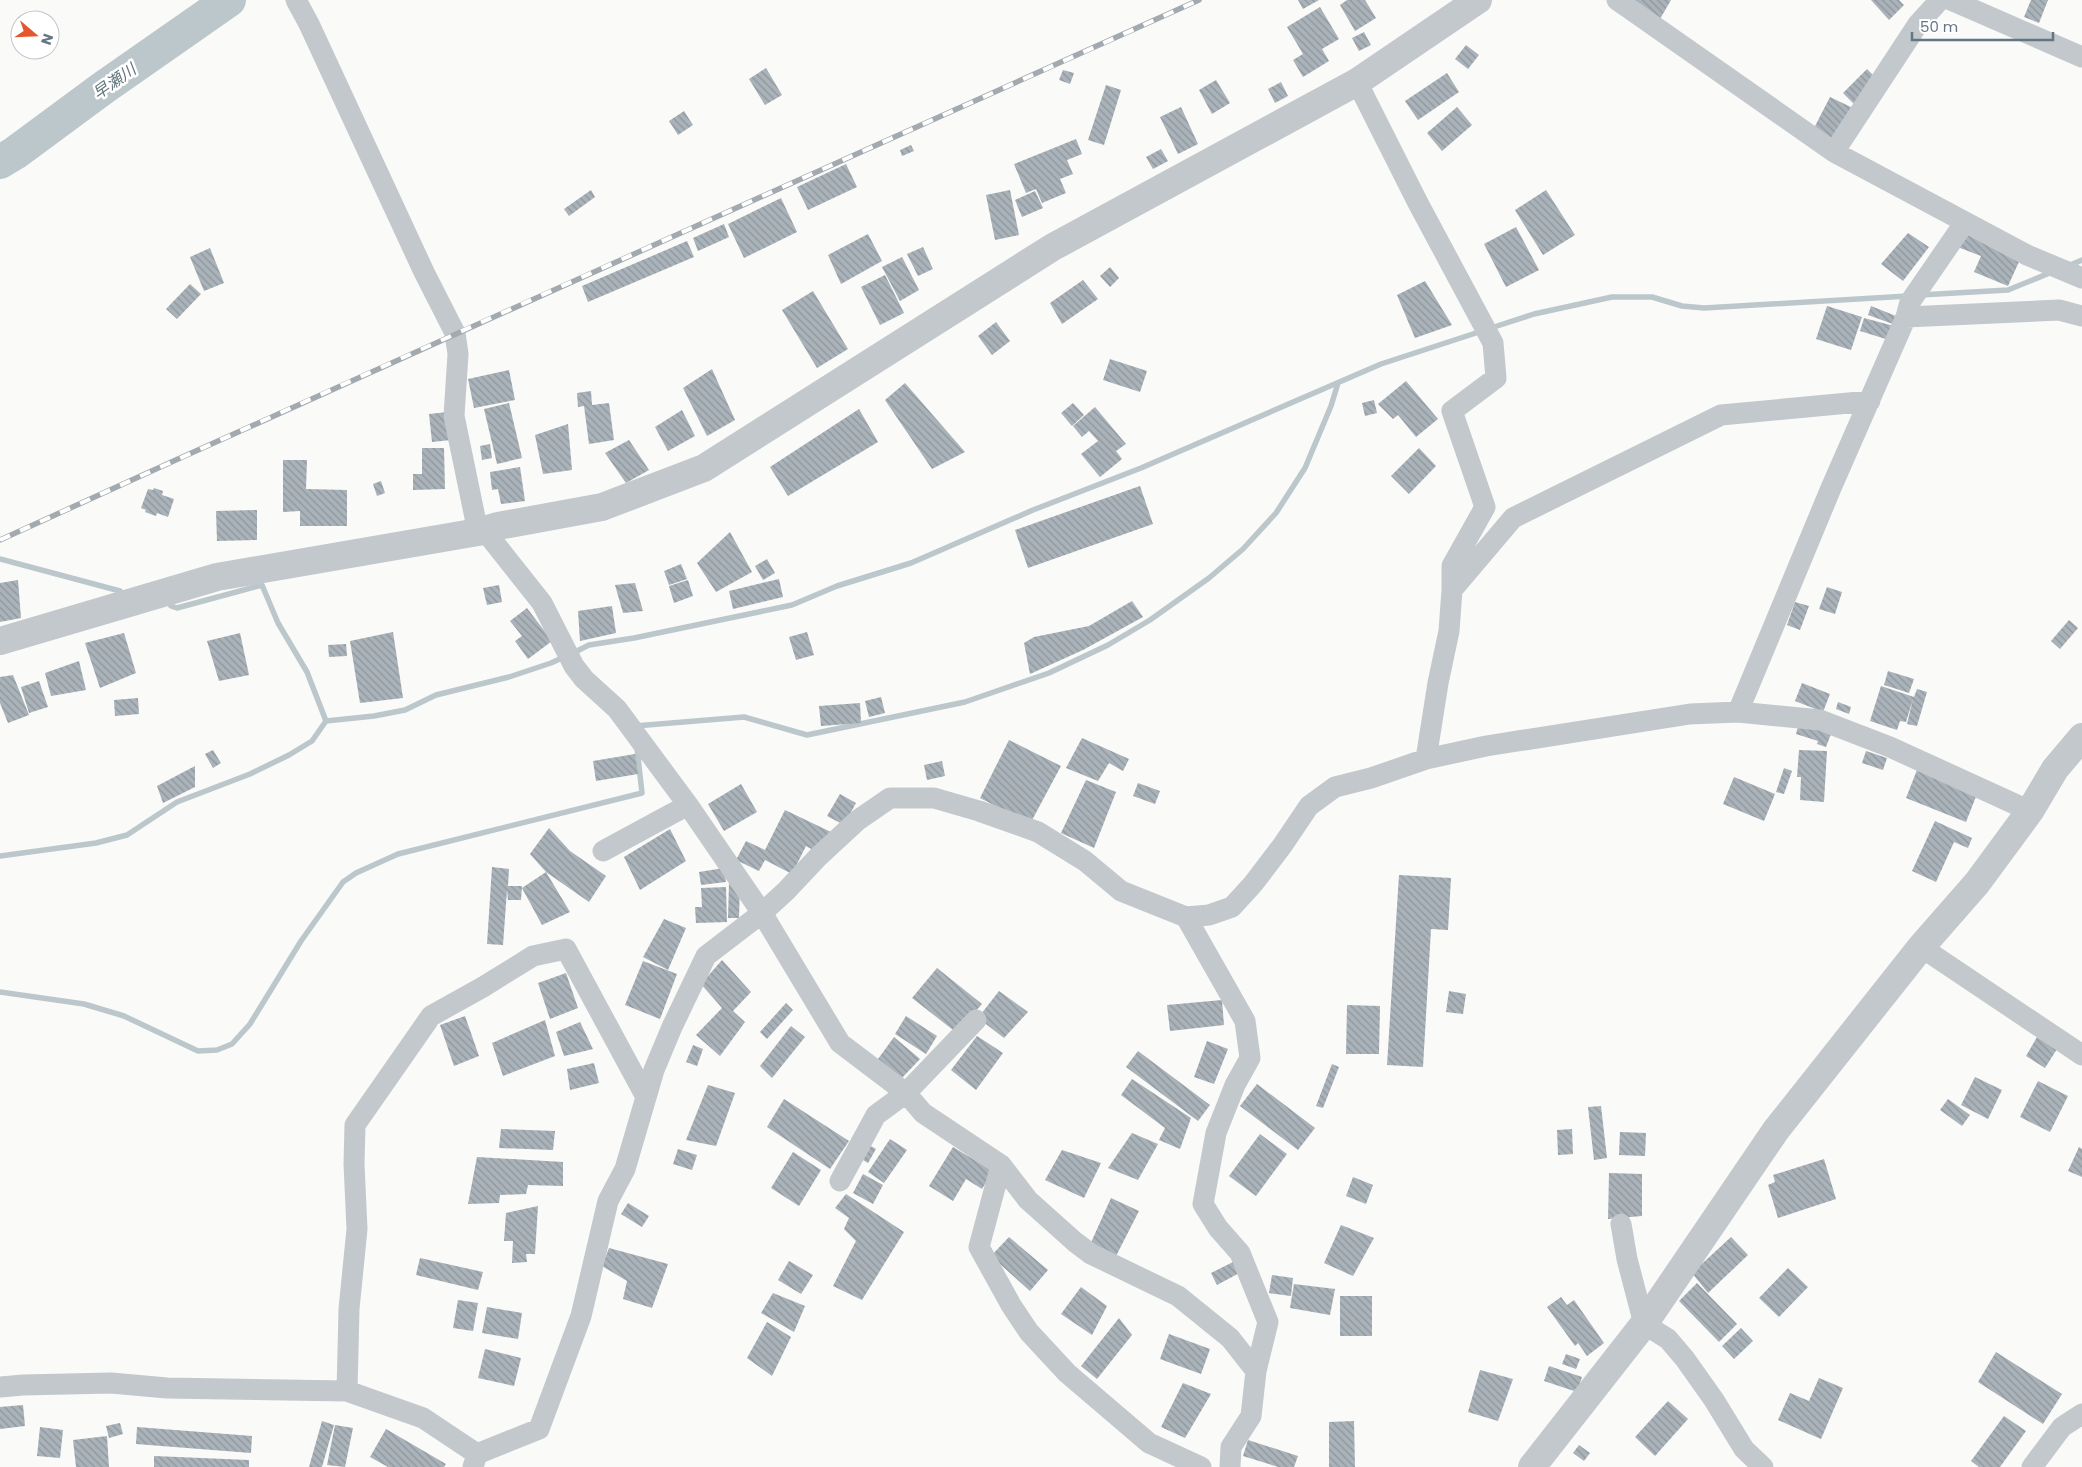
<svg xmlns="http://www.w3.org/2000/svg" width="2082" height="1467" font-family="Poppins,'Noto Sans JP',sans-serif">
<defs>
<pattern id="building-back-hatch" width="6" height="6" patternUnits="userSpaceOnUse" patternTransform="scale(1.25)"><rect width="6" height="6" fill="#aab3b9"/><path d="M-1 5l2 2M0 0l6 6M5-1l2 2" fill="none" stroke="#8e969c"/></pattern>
</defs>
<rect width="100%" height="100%" fill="#fafaf8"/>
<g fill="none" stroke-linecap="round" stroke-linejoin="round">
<!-- stream -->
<path stroke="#bbc7cb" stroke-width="5.5" d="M2068 266 2082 260
M1920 295 2008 290 2052 272
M1491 328 1534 314 1612 297H1652L1682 306 1704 308 1908 296
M0 559 120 591
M171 606 177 608 262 585 278 623 307 672 326 721
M573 653 589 645 634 638 792 605 837 586 911 563 1033 510 1141 468 1381 364 1482 331
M635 726 744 717 807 735 965 702 1049 673 1108 645 1150 620 1209 578 1243 549 1276 513 1305 468 1331 406 1338 383
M0 856 96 843 127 835 177 802 250 774 289 755 312 741 326 721 374 716 405 710 436 695 509 677 551 663 564 657
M0 992 84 1004 124 1016 198 1051 217 1050 232 1044 250 1024 301 941 343 882 356 873 398 854 642 793 637 748"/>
<!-- river -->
<path stroke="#bbc7cb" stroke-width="34" d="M0 162 15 153 103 88 229 0"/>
</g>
<!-- building -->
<path fill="url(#building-back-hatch)" d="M1298 0H1319L1303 9Z
M1347 0H1365L1376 18 1355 31 1340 5Z
M1628 0H1671L1660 19Z
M1871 0H1899L1904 5 1889 20Z
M2031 0H2048L2039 23 2024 17Z
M1320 7 1339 39 1322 49 1329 61 1303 77 1293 60 1303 54 1287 27Z
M1364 32 1371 45 1359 51 1352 38Z
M1466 45 1479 55 1468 69 1455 59Z
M766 68 782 95 765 105 749 79Z
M1867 69 1878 80 1854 104 1843 93Z
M1063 70 1074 73 1070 84 1059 80Z
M1447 73 1459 92 1418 120 1405 101Z
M1216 80 1230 103 1212 114 1199 90Z
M1281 82 1288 96 1275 103 1268 89Z
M1106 85 1121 90 1104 145 1088 140Z
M1830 97 1855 109 1838 143 1813 130Z
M1181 107 1198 144 1178 154 1160 117Z
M1457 107 1472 125 1442 151 1427 133Z
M684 111 693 125 678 135 669 121Z
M1076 139 1082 154 1067 160 1073 174 1060 179 1066 193 1042 203 1036 189 1026 193 1014 164Z
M911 145 914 151 902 156 900 150Z
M1161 149 1168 161 1153 169 1146 157Z
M846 164 857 187 808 210 797 187Z
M591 190 595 197 569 216 564 209Z
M1010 190 1019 235 995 240 986 195Z
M1546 190 1575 235 1543 255 1515 210Z
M1035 191 1043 208 1022 217 1015 200Z
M781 198 797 232 744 258 728 224Z
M724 224 729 237 698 251 693 238Z
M1516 227 1539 270 1506 287 1484 244Z
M1963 228 2023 253 2008 286 1974 272 1981 256 1955 246Z
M1908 233 1929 247 1903 281 1881 264Z
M868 234 882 261 841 284 828 255Z
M687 241 694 257 588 302 582 286Z
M923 247 933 269 918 276 907 254Z
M210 248 224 283 204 291 190 257Z
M902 257 919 290 900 301 882 267Z
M1110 267 1119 278 1110 287 1100 276Z
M885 275 904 313 880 325 861 287Z
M1083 280 1098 299 1062 324 1050 303Z
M1425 281 1452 325 1415 338 1397 295Z
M190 284 201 294 177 319 166 309Z
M813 291 848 349 817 368 782 310Z
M1827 306 1862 317 1851 350 1816 339Z
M1871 306 1896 316 1893 324 1868 315Z
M1864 318 1894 326 1889 340 1860 331Z
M996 322 1010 341 992 355 978 336Z
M1110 359 1147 371 1140 392 1103 380Z
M712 369 735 420 707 436 683 388Z
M509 370 515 400 474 408 468 379Z
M1406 381 1438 419 1416 437 1398 415 1393 419 1378 404Z
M905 383 965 452 932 469 885 400Z
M591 391 592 405 609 403 614 440 589 444 584 406 578 407 577 393Z
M1374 400 1377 413 1365 416 1362 403Z
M509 403 522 458 497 464 484 409Z
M1073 403 1084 415 1072 426 1061 413Z
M1095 407 1126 444 1116 451 1122 459 1100 477 1081 454 1098 441 1089 431 1082 437 1073 426Z
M859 409 878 442 788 496 770 467Z
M682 410 695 436 668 451 655 427Z
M448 412 451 440 432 442 429 414Z
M568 424 572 470 543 474 535 435Z
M629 440 649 470 626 483 605 453Z
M490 444 492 458 482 460 480 446Z
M422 448H444L445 489 413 490V474H422Z
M1419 448 1436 466 1409 494 1391 476Z
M283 460H307L306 489 347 490V526H300V511L283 512Z
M520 467 525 501 501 504 498 489 492 490 490 472Z
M381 481 385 493 377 496 373 484Z
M1140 486 1153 524 1028 568 1015 530Z
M154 488 163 491 162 495 174 499 168 517 157 513 156 516 145 512 146 510 141 508 148 489 153 490Z
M257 510V540L217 541 216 511Z
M730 532 752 572 716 592 697 563Z
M767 559 775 573 763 580 755 566Z
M681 564 687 579 669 585 664 571Z
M779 579 783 597 733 609 729 591Z
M18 580 21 618 0 622V583Z
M688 580 693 596 674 603 669 586Z
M635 583 643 611 623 613 615 585Z
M499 585 502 602 487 605 483 588Z
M1827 587 1842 592 1835 614 1819 609Z
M1132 601 1143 617 1083 650 1030 674 1024 643 1034 637 1089 626Z
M1795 602 1809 606 1800 630 1787 625Z
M612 606 616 633 580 641 578 611Z
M527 608 552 641 528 659 515 641 522 636 510 621Z
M2069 620 2078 628 2060 649 2051 641Z
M393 632 403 698 360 703 350 641Z
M807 632 814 655 796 660 789 637Z
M124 633 136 673 100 688 85 643Z
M240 633 249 675 219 681 207 641Z
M346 644 347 656 329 657 328 645Z
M79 661 86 690 51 696 45 673Z
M1888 671 1914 679 1909 693 1884 685Z
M13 675 29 715 8 723 0 703V677Z
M39 681 48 707 29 713 21 687Z
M1802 683 1830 694 1823 712 1795 701Z
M1881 686 1914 697 1917 689 1927 692 1917 726 1907 724 1913 699 1906 722 1900 721 1897 730 1870 721Z
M881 697 885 713 869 717 865 701Z
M138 698 139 714 115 716 114 700Z
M1838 702 1851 707 1849 714 1836 709Z
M860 703 861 723 821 726 819 706Z
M1799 723 1831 734 1826 747 1817 744 1818 741 1796 734Z
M1082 738 1129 759 1123 771 1109 763 1098 781 1066 768Z
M1009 740 1061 766 1030 824 980 798Z
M213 750 221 763 213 768 205 754Z
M1799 750 1827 751 1824 802 1800 800 1801 777H1797Z
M1866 751 1887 758 1883 770 1862 763Z
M635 754 638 774 596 781 593 761Z
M942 761 945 776 927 780 924 765Z
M195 766V787L163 803 157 786Z
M1784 768 1792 771 1784 794 1776 792Z
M1917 770 1977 794 1966 822 1906 798Z
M1734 777 1775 794 1764 821 1723 804Z
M1086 780 1116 792 1094 848 1061 833Z
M1138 783 1160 791 1155 804 1133 796Z
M741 784 757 812 724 831 708 804Z
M840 794 856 803 844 825 827 816Z
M785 810 831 832 820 854 806 846 792 874 765 860 759 871 736 860 746 841 765 850Z
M1935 821 1972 838 1968 848 1954 842 1936 882 1912 871Z
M549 828 570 851 606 876 589 902 546 872 530 854Z
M670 829 686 861 640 890 624 857Z
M492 867 509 869 508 886H522L521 900H508L507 890 503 945 487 944Z
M724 868 726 882 701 885 699 872Z
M546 872 570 912 542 925 522 888Z
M1399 875 1451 878 1448 930 1431 929 1423 1067 1387 1065Z
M729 883H740L739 918H728Z
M726 887 727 922 696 923 695 907H702L701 888Z
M664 919 686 928 668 970 643 957Z
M722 960 751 992 733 1011 745 1022 720 1056 696 1035 722 1008 701 984Z
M643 961 677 974 660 1019 625 1005Z
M937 968 982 1004 957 1033 912 998Z
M566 973 578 1008 550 1019 538 983Z
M999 991 1028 1012 1004 1038 978 1018Z
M1449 991 1466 994 1463 1014 1446 1012Z
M1222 1000 1224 1025 1170 1031 1167 1005Z
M786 1003 793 1010 767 1039 760 1032Z
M1347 1005 1380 1006 1379 1054H1346Z
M465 1016 479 1056 454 1066 440 1025Z
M906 1016 937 1036 926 1054 895 1034Z
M545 1020 555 1056 503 1076 492 1043Z
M580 1022 593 1049 564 1056 556 1032Z
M791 1026 805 1037 772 1078 760 1066Z
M977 1036 1003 1053 976 1090 951 1070Z
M894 1037 920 1059 901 1079 878 1059Z
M2037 1037 2057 1049 2045 1068 2026 1056Z
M1207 1041 1228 1049 1214 1084 1194 1077Z
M693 1045 703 1049 697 1066 686 1062Z
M1138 1051 1210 1105 1198 1121 1126 1067Z
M594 1063 599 1083 570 1090 567 1069Z
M1332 1064 1339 1067 1323 1108 1316 1106Z
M1975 1077 2002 1090 1988 1119 1961 1105Z
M1132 1079 1191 1118 1180 1149 1159 1140 1165 1128 1121 1095Z
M2038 1081 2068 1096 2050 1132 2020 1117Z
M1257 1084 1315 1128 1298 1150 1240 1106Z
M708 1085 735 1093 716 1146 686 1140Z
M784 1099 849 1141 830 1169 767 1127Z
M1948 1099 1970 1115 1962 1126 1940 1110Z
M1601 1106 1607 1158 1594 1160 1588 1107Z
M501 1129 555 1131 553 1150 499 1148Z
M1572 1129 1573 1154 1558 1155 1557 1130Z
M1620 1132 1646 1133 1645 1156 1619 1155Z
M1132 1133 1158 1144 1138 1180 1108 1168Z
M1260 1134 1287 1154 1256 1196 1229 1176Z
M890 1139 907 1150 884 1183 868 1172Z
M871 1146 876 1149 868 1163 863 1160Z
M953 1147 993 1171 982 1189 966 1179 953 1201 929 1186Z
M2079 1147 2082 1149V1177L2068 1171Z
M678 1149 697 1155 692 1170 673 1164Z
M1062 1150 1101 1163 1084 1198 1045 1180Z
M793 1152 821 1170 799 1206 771 1188Z
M477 1157 563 1162V1186L528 1185 526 1194 500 1195 499 1203 468 1204Z
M1824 1159 1836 1199 1778 1218 1768 1185 1775 1182 1773 1175Z
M1609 1173 1642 1174V1216L1608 1219Z
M863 1174 883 1185 873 1204 853 1193Z
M1353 1177 1373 1185 1366 1204 1346 1196Z
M846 1194 904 1232 862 1300 833 1286 856 1241 844 1229 849 1218 835 1208Z
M1111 1198 1139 1211 1115 1258 1089 1247Z
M628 1203 649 1216 642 1227 621 1214Z
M538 1206 535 1254H526L527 1262 512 1263 513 1241H504L506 1213Z
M1341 1225 1374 1238 1353 1276 1324 1263Z
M1009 1237 1048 1270 1030 1291 991 1256Z
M1731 1237 1748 1255 1708 1293 1692 1273Z
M609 1248 668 1264 652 1308 623 1299 627 1281 602 1266Z
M420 1258 483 1272 478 1290 416 1275Z
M1237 1260 1243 1271 1217 1285 1211 1273Z
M789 1261 813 1275 801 1294 778 1280Z
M1788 1268 1808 1287 1779 1317 1759 1298Z
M1272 1275 1293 1278 1291 1296 1269 1293Z
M1697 1283 1737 1324 1719 1342 1679 1301Z
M1294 1284 1335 1289 1330 1315 1290 1308Z
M1081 1287 1107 1306 1092 1335 1061 1314Z
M773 1293 805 1306 794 1332 761 1313Z
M1340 1296H1372V1336H1340Z
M1561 1297 1567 1305 1574 1300 1604 1343 1587 1356 1578 1343 1575 1346 1547 1307Z
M458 1300 478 1303 473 1331 453 1328Z
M487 1307 522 1313 518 1339 482 1333Z
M1119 1318 1132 1335 1097 1379 1081 1366Z
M767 1322 791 1337 772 1376 747 1358Z
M1741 1328 1753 1341 1734 1359 1722 1346Z
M1169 1334 1210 1349 1201 1374 1160 1359Z
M485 1349 521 1358 514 1386 478 1378Z
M1996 1352 2062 1394 2043 1424 1978 1382Z
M1566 1354 1580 1359 1576 1369 1562 1364Z
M1549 1366 1582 1377 1577 1392 1544 1381Z
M1480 1370 1513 1379 1498 1421 1468 1412Z
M1819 1378 1843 1388 1821 1439 1778 1420 1790 1393 1809 1401Z
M1183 1383 1211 1394 1185 1438 1161 1427Z
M1668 1401 1688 1419 1655 1456 1635 1437Z
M23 1405 25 1426 0 1429V1407Z
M2004 1416 2026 1431 2000 1467H1979L1971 1461Z
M322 1421 334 1425 322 1467H309Z
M1354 1421 1355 1467H1329V1422Z
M120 1423 123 1434 109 1438 106 1426Z
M335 1425 353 1428 345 1467 327 1465Z
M40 1427 63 1430 60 1458 37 1456Z
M137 1427 252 1436 251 1453 136 1444Z
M386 1429 446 1464 444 1467H388L370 1457Z
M107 1436 109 1467H76L73 1440Z
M1248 1440 1298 1456 1294 1467H1278L1243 1456Z
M1579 1445 1590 1453 1584 1461 1573 1453Z
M154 1456 249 1460V1467H154Z"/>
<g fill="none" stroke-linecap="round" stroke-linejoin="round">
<!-- minor -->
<path stroke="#c3c8cc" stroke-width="21" d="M296 0 309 24 424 272 455 333 458 354 454 416 478 532
M1617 0 1834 152 2027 255 2082 278
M1951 0 2082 57
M1357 82 1418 203 1493 343 1496 378 1452 411 1485 507 1452 566V590L1449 631 1438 683 1426 759
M1834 152 1918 24 1940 0
M1906 317 2059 310 2082 316
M485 531 542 603 574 666 584 679 617 709 688 805 762 913 840 1043 906 1093 923 1113 1001 1165 1028 1200 1075 1242 1091 1254 1178 1296 1230 1338 1256 1371
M1452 590 1513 518 1721 415 1870 401
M1738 712 1831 488 1906 317 1910 302 1965 222
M603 851 688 805
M1186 917 1245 1021 1250 1058 1235 1085 1216 1133 1203 1204 1218 1228 1240 1253 1268 1322 1256 1371 1251 1416 1231 1447 1230 1467
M1921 947 2082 1055
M1001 1165 979 1247 1011 1305 1029 1332 1067 1373 1149 1443 1201 1467
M840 1181 876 1115 906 1093 976 1020
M1621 1224 1627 1259 1644 1324 1668 1339 1685 1359 1714 1400 1744 1449 1763 1467
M0 1387 23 1385 111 1383 167 1388 347 1391 423 1418 477 1454
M347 1391 349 1309 357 1229 354 1164 355 1125 431 1016 483 987 533 956 566 949 646 1097
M473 1467 477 1454 539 1429 581 1316 608 1201 625 1169 654 1070 672 1027 706 956 762 913 786 891 818 857 858 820 890 798H934L979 811 1038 832 1085 861 1121 891 1186 917 1209 915 1232 907 1253 884 1282 846 1309 806 1335 787 1371 778 1426 759 1486 746 1690 714 1738 712 1820 720 1890 747 2030 811
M2032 1467 2062 1427 2082 1414"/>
<!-- tertiary -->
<path stroke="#c3c8cc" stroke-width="28" d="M0 641 217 577 478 532 498 526 602 507 704 468 1053 247 1357 82 1478 0
M1532 1467 1644 1324 1776 1130 1921 947 1977 883 2030 811 2055 769 2082 737"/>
<defs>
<path id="rail" d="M0 540C399 358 800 180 1199 0"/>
</defs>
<!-- rail casing -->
<use href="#rail" stroke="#a2aab0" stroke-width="5.5"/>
<!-- rail -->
<use href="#rail" stroke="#fff" stroke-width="4" stroke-dasharray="11" stroke-linecap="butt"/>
</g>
<g text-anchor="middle" stroke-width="5" stroke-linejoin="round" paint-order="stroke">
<!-- water labels -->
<g font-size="16" font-style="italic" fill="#60757c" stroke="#fff">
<text transform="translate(114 81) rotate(-35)" y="6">早瀬川</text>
</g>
</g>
<!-- north arrow -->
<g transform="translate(35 35) rotate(109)"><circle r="24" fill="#ffffff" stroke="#c1c8cd"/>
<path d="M0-4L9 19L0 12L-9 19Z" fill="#e4572e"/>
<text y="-8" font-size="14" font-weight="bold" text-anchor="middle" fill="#657683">N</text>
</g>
<!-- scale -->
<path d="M1912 32v8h141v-8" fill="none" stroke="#657683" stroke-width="2.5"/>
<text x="1920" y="32" font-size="15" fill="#657683" stroke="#ffffff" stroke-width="4" paint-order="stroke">50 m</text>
</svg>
